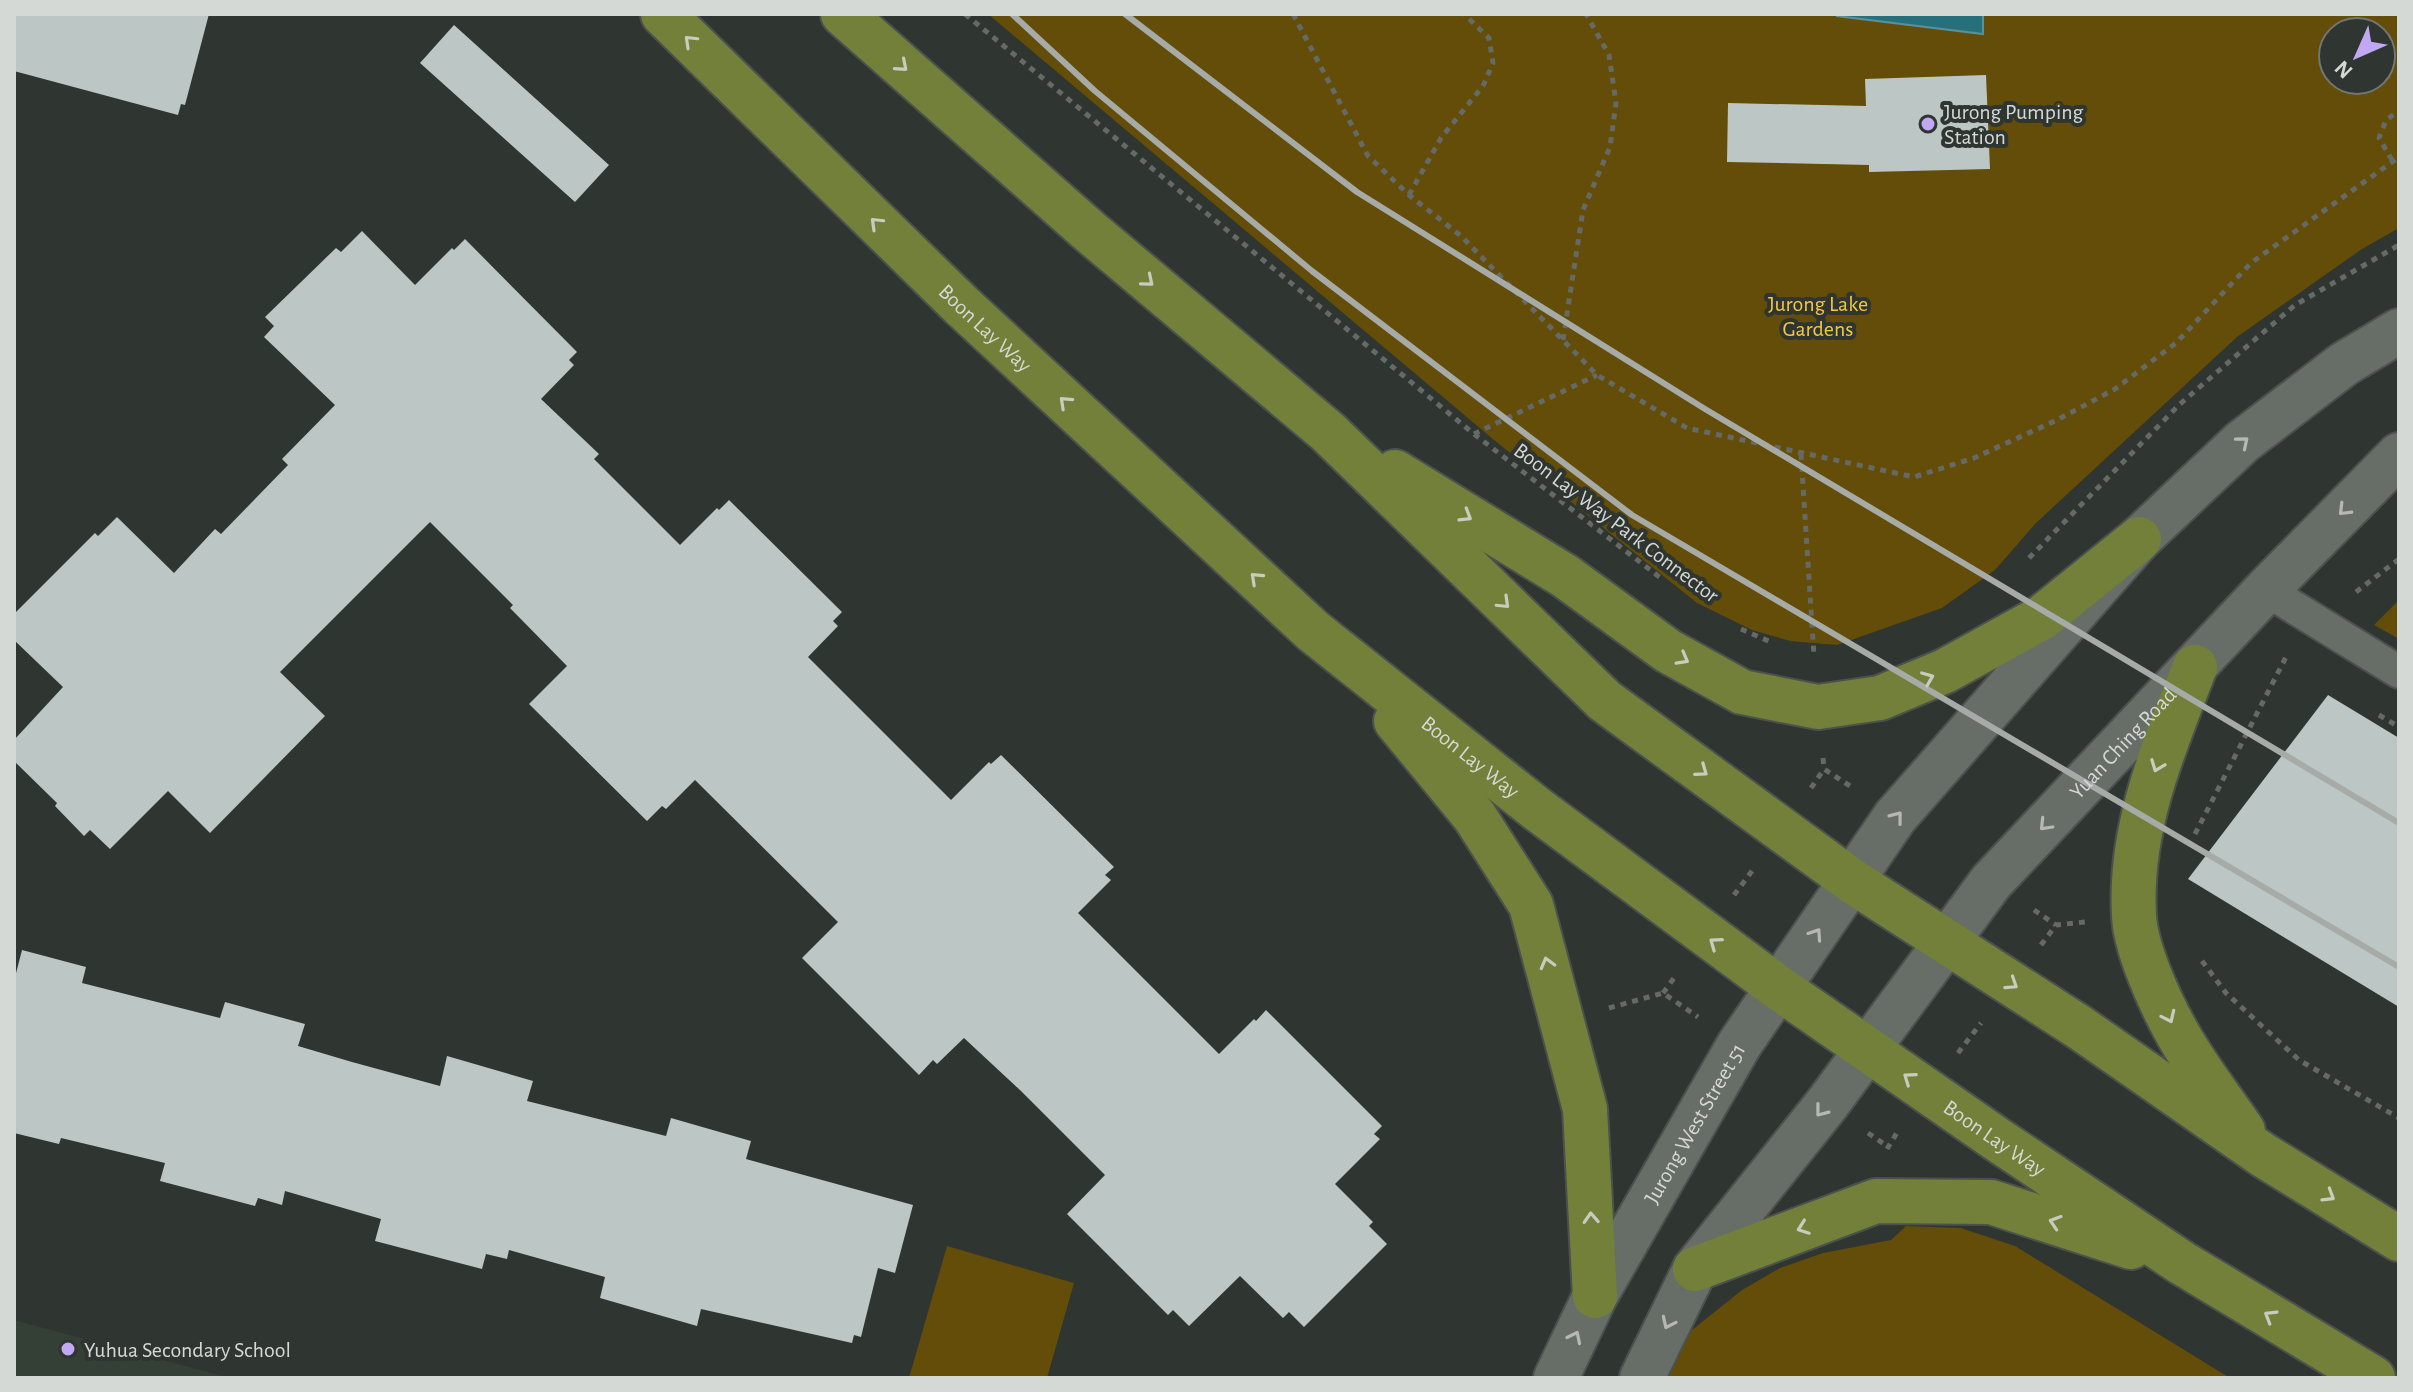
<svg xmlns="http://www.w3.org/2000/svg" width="2413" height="1392" font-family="'Alegreya Sans',sans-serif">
<rect width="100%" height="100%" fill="#2f3530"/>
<!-- built -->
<path fill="#343f36" d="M14 1320 230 1378H14Z"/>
<!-- green -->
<path fill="#634d08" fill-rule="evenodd" d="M988 14H1837L1982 34 1983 14H2399V228L2362 249 2237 337 2036 523 1995 570 1942 608 1837 645 1790 641 1752 630 1697 603 1494 440ZM2333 32H2381V80H2333Z
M2399 600V639L2374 625Z
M1906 1226 1961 1228 2015 1246 2230 1378H1645L1692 1330 1742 1290 1780 1268 1823 1253 1891 1240Z
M947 1246 1074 1283 1047 1378H909Z"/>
<!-- water -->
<path fill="#26707b" stroke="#5a9096" stroke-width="2" d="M1837 14H1983V34L1837 16Z"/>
<!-- building -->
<path fill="#bcc6c4" d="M14 14H209L185 105 181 104 178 115 14 71Z
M454 25 609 165 575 202 420 63Z
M1986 75 1990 169 1869 172V165L1727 162 1728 103 1866 106 1865 79Z
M362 231 415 285 452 248 454 250 465 239 577 352 569 360 574 365 541 399 599 454 594 459 680 545 717 508 719 510 729 500 842 612 833 621 838 626 808 657 951 800 989 762 991 764 1001 755 1114 867 1105 875 1111 880 1078 913 1219 1054 1254 1019 1256 1021 1266 1010 1382 1126 1374 1134 1380 1139 1335 1184 1373 1222 1369 1226 1387 1244 1304 1327 1289 1312 1283 1318 1240 1276 1189 1326 1173 1310 1168 1315 1067 1214 1105 1175 1021 1091 964 1038 937 1064 933 1060 919 1075 802 958 838 922 695 780 666 809 662 806 647 821 529 704 567 666 510 608 513 605 430 522 280 672 325 716 210 833 168 791 110 849 90 830 84 836 55 806 57 803 14 761V740L63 687 14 640V614L95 533 98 536 117 517 174 573 215 529 221 534 288 465 282 459 335 405 264 337 274 326 265 317 336 248 341 252Z
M2328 695 2399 738V1007L2188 879Z
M22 950 86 967 82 983 220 1018 225 1002 305 1024 298 1046 352 1062 440 1086 447 1056 533 1081 527 1101 666 1136 671 1118 751 1141 746 1159 913 1205 895 1273 878 1268 861 1337 854 1335 852 1343 701 1309 697 1326 600 1298 605 1277 509 1250 507 1259 486 1254 482 1269 375 1241 381 1219 285 1191 282 1205 258 1198 255 1206 160 1181 165 1163 61 1138 59 1144 14 1133V981Z"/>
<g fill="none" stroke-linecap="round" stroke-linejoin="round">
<defs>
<path id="lane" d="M2266 590 2399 672"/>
<g id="secondary">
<path id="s1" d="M1556 1378 1595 1296 1739 1045 1895 817 2139 539 2242 442 2344 364 2399 331"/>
<path id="s2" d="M1642 1378 1695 1269 1827 1104 1991 882 2266 590 2399 455"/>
</g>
<g id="primary">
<path id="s3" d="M663 14 961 305 1313 631 1537 809 1779 988 1998 1140 2182 1263 2373 1378"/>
<path d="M843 14 1088 230 1328 432 1605 701 1852 881 2079 1027 2263 1155 2399 1239"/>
<path d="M1395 472 1565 576 1668 651 1742 692 1818 707 1880 698 1945 671 2041 618 2139 539"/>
<path d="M2195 667C2164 747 2129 827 2134 915 2135 947 2159 1000 2175 1029 2194 1065 2221 1098 2243 1131"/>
<path d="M1396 721 1475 817 1531 905 1585 1109 1595 1296"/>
<path d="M1695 1269 1876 1201 1991 1202 2131 1247"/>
</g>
</defs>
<!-- lane casing -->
<use href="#lane" stroke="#4c514d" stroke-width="36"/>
<!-- secondary casing -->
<use href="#secondary" stroke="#4c514d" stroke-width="48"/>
<!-- primary casing -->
<use href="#primary" stroke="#4c514d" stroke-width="48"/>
<!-- path -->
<path stroke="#656a66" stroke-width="5" stroke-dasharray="6 6" stroke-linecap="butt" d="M965 14 1474 434 1662 579
M1293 14 1368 156 1409 195 1461 236 1597 375 1687 428 1914 477 1974 458 2057 420 2115 389 2176 343 2251 263 2399 157
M2392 160 2379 138 2386 120 2399 111
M1409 195 1441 138 1483 86 1493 63 1489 38 1464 14
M1563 340 1583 210 1610 147 1616 103 1609 55 1586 14
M1474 434 1597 375
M1801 454 1814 656
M2029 558 2180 404 2295 305 2399 245
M2356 592 2399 559
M1741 629 1773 643
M2379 715 2399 727
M1823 758 1824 769 1853 788
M1811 788 1824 769
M2195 834 2287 655
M1734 895 1752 871
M2034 910 2056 925
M2041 945 2056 925 2085 922
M2202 961 2226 993 2299 1060 2399 1118
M1663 993 1677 974
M1609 1008 1663 993 1698 1017
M1958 1053 1981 1023
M1868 1133 1887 1146
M1887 1149 1898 1131"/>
<!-- lane -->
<use href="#lane" stroke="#676e68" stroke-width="32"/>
<!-- secondary -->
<use href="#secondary" stroke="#676e68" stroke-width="44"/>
<!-- primary -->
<use href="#primary" stroke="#728039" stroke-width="44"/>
<!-- rail -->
<path stroke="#a7aba7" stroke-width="6" d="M1012 14 1095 91 1312 271 1632 515 2399 967
M1125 14 1357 192 1705 409 2399 823"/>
</g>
<!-- one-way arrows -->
<defs><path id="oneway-chevron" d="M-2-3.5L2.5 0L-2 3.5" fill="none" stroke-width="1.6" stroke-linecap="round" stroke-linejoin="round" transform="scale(2)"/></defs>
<g stroke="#c6ccbe">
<use href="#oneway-chevron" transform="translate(690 41) rotate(-136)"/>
<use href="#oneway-chevron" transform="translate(902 66) rotate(41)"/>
<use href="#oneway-chevron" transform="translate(876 223) rotate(-136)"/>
<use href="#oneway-chevron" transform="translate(1148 281) rotate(40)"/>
<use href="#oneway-chevron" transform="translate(1065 402) rotate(-137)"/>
<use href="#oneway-chevron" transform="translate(1466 516) rotate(31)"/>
<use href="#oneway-chevron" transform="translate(1256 578) rotate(-137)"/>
<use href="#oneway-chevron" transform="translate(1504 603) rotate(44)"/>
<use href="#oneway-chevron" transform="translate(1683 659) rotate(29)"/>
<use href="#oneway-chevron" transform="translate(1928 678) rotate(-22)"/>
<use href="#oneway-chevron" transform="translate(2157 766) rotate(111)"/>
<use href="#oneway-chevron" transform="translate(1702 771) rotate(36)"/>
<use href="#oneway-chevron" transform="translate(1715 943) rotate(-144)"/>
<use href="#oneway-chevron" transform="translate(1547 963) rotate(-105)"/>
<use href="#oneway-chevron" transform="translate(2012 984) rotate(33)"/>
<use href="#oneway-chevron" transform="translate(2169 1017) rotate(65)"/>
<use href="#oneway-chevron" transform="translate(1909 1078) rotate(-145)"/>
<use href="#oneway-chevron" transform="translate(2329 1196) rotate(32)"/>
<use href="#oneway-chevron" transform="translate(1591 1218) rotate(-93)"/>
<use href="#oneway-chevron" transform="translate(2055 1222) rotate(-162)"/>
<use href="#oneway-chevron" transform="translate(1803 1228) rotate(160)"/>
<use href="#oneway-chevron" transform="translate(2270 1316) rotate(-149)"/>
</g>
<g stroke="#b4b9b4">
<use href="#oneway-chevron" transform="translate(2243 442) rotate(-40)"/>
<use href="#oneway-chevron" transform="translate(2344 510) rotate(135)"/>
<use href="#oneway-chevron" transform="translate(1897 817) rotate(-52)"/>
<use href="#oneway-chevron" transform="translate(2045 825) rotate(134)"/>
<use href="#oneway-chevron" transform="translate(1816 934) rotate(-56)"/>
<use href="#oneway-chevron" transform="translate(1821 1111) rotate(128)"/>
<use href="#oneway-chevron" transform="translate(1668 1323) rotate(115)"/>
<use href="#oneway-chevron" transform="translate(1575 1337) rotate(-64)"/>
</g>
<!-- markers -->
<g fill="#c1a8f3" stroke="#2f3530" stroke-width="3">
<circle cx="1928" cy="124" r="8"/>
<circle cx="68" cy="1349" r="8"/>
</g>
<g text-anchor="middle" stroke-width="8" stroke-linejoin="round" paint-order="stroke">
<!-- poi labels -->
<g font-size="22" fill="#d5d9d5" stroke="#2f3530" text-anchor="start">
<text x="1944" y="119">Jurong Pumping<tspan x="1944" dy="25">Station</tspan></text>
<text x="84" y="1357">Yuhua Secondary School</text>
</g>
<!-- park labels -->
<g font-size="22" fill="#f5c643" stroke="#2f3530">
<text x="1818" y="311">Jurong Lake<tspan x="1818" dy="25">Gardens</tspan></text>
</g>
<!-- street labels -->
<g font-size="22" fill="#d5d9d5" stroke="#2f3530">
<text dy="8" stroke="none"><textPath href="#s3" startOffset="450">Boon Lay Way</textPath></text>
<text transform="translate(1617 522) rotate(37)" y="8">Boon Lay Way Park Connector</text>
<text dy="8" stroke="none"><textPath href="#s2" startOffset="800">Yuan Ching Road</textPath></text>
<text dy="8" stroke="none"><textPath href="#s3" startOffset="1098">Boon Lay Way</textPath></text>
<text dy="8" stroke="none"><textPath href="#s1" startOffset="290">Jurong West Street 51</textPath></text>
<text dy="8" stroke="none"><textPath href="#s3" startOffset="1746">Boon Lay Way</textPath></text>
</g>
</g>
<!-- border -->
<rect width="2413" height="1392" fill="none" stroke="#d5d9d5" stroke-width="32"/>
<!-- north arrow -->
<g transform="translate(2357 56) rotate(225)"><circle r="38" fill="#2f3530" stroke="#717772" stroke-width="2"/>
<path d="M0-6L14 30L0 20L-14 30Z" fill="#c1a8f3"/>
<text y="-12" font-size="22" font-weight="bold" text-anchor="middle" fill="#d5d9d5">N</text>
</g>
</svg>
